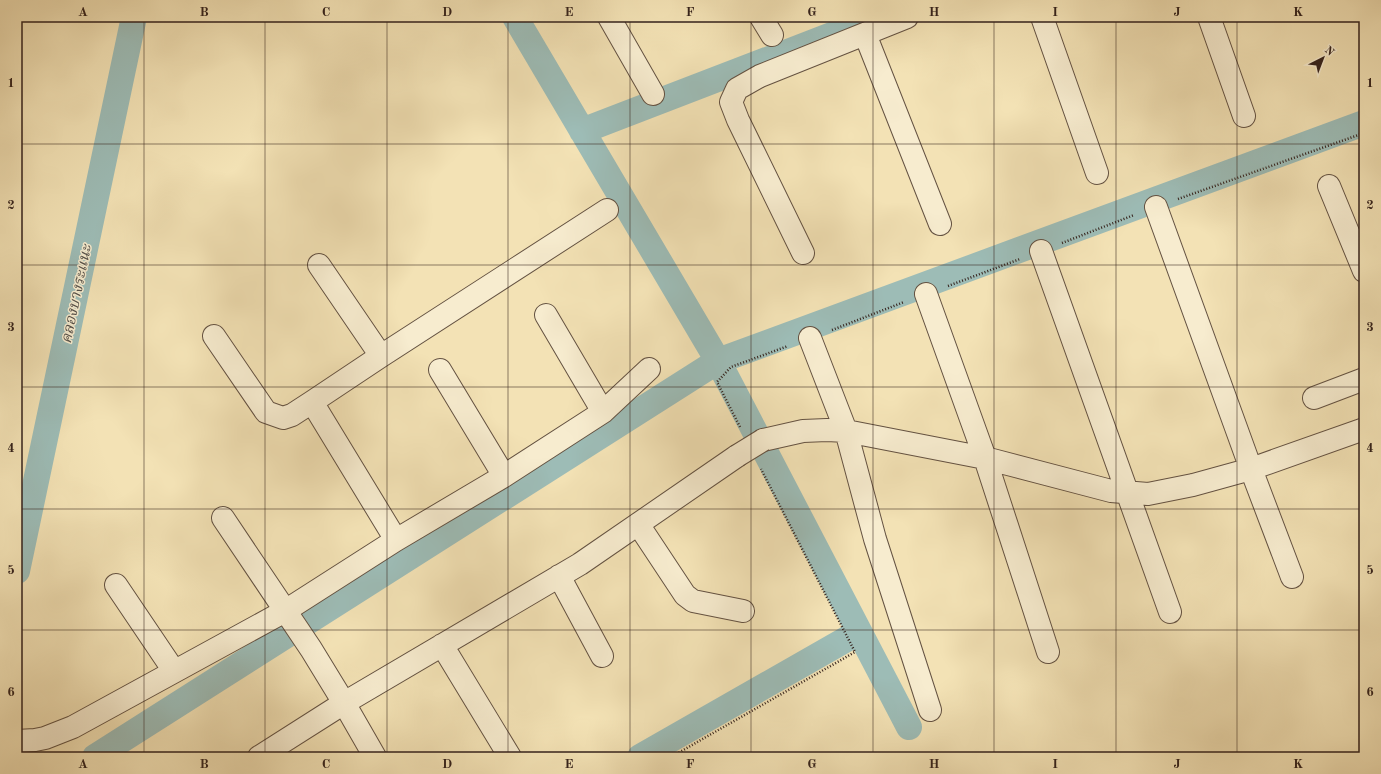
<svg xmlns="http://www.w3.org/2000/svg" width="1381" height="774" font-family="'Old Standard TT','Noto Serif Thai',serif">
<rect width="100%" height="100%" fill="#f3e2b5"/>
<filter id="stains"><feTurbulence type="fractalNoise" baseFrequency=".005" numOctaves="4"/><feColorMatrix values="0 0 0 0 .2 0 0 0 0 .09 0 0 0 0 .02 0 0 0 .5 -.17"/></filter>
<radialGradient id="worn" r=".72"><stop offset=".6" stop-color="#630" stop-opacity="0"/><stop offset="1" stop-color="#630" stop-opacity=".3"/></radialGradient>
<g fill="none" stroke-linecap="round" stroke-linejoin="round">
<!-- canal -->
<path stroke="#9dbcb6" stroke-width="26" d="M515 17 718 361 909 727
M582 131 876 18
M17 571 134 17
M95 757 718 361 1364 123
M640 757 859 632"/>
<defs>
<path id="minor" d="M609 17 653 94
M761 17 772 35
M1042 17 1097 173
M1209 17 1244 116
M865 34 940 224
M1329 186 1364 271
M1156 207 1251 469 1292 577
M1041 251 1170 612
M803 253 738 120 731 102 737 89 760 76 907 17
M319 265 381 356
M926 294 985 458 1048 652
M546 315 603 412
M214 336 266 412 283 418 292 415 312 402 381 356 607 210
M810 338 846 431 875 539 930 710
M440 370 504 476
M1314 398 1364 379
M312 402 396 540
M763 440 803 431 827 430 846 431 985 458 1111 491 1148 494 1193 485 1251 469 1364 429
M223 518 311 649 344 703 375 757
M638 524 685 595 693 601 743 611
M559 576 602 656
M116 585 174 671
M442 645 510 757
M17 741 35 740 45 738 73 727 285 611 396 540 504 476 603 412 649 369
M259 757 344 703 580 564 737 456"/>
</defs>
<!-- minor casing -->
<use href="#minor" stroke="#645242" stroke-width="24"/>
<!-- path -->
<path stroke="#34221c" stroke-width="2.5" stroke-dasharray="1 2" stroke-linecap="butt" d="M1178 199 1364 133
M1062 243 1134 215
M948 286 1020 259
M832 330 904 302
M740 427 717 382 731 367 788 346
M671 757 855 652 761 469"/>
<!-- minor -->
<use href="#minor" stroke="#f7eccf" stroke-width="22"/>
<defs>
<path id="minor-bridge" d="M737 456 763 440"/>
</defs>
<!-- minor-bridge casing -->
<use href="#minor-bridge" stroke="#645242" stroke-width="24" stroke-linecap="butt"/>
<!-- minor-bridge -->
<use href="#minor-bridge" stroke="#f7eccf" stroke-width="22"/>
</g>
<!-- grid -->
<path fill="none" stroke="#34221c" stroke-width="1" stroke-opacity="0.55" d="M144 17V757M265 17V757M387 17V757M508 17V757M630 17V757M751 17V757M873 17V757M994 17V757M1116 17V757M1237 17V757M17 144H1364M17 265H1364M17 387H1364M17 509H1364M17 630H1364"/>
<g text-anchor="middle" stroke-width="3" stroke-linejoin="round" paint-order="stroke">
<!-- water labels -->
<g font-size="15" font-style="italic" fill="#54504a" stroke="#f7eccf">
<text transform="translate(76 294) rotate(-78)" y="5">คลองบางระแนะ</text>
</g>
</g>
<!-- margin -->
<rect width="1381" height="774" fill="none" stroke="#f3e2b5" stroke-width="44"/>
<!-- north arrow -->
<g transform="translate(1323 58) rotate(42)" stroke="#f7eccf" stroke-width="3" paint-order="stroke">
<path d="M0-3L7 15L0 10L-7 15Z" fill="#34221c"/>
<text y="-6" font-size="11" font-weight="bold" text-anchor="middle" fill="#34221c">N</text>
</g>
<rect x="22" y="22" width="1337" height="730" fill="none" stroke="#34221c" stroke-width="1.5"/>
<g font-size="13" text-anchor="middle" font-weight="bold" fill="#34221c">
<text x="83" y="16">A</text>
<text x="204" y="16">B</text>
<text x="326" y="16">C</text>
<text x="447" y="16">D</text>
<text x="569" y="16">E</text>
<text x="690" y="16">F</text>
<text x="812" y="16">G</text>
<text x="934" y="16">H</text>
<text x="1055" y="16">I</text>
<text x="1177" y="16">J</text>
<text x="1298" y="16">K</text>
<text x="11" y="87">1</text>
<text x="1370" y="87">1</text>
<text x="11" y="209">2</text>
<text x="1370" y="209">2</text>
<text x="11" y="331">3</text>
<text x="1370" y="331">3</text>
<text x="11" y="452">4</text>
<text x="1370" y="452">4</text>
<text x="11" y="574">5</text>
<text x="1370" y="574">5</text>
<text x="11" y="696">6</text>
<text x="1370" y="696">6</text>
<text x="83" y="768">A</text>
<text x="204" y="768">B</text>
<text x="326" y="768">C</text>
<text x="447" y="768">D</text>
<text x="569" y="768">E</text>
<text x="690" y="768">F</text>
<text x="812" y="768">G</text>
<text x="934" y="768">H</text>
<text x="1055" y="768">I</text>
<text x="1177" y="768">J</text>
<text x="1298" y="768">K</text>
</g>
<rect width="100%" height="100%" filter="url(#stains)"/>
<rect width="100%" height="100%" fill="url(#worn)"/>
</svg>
